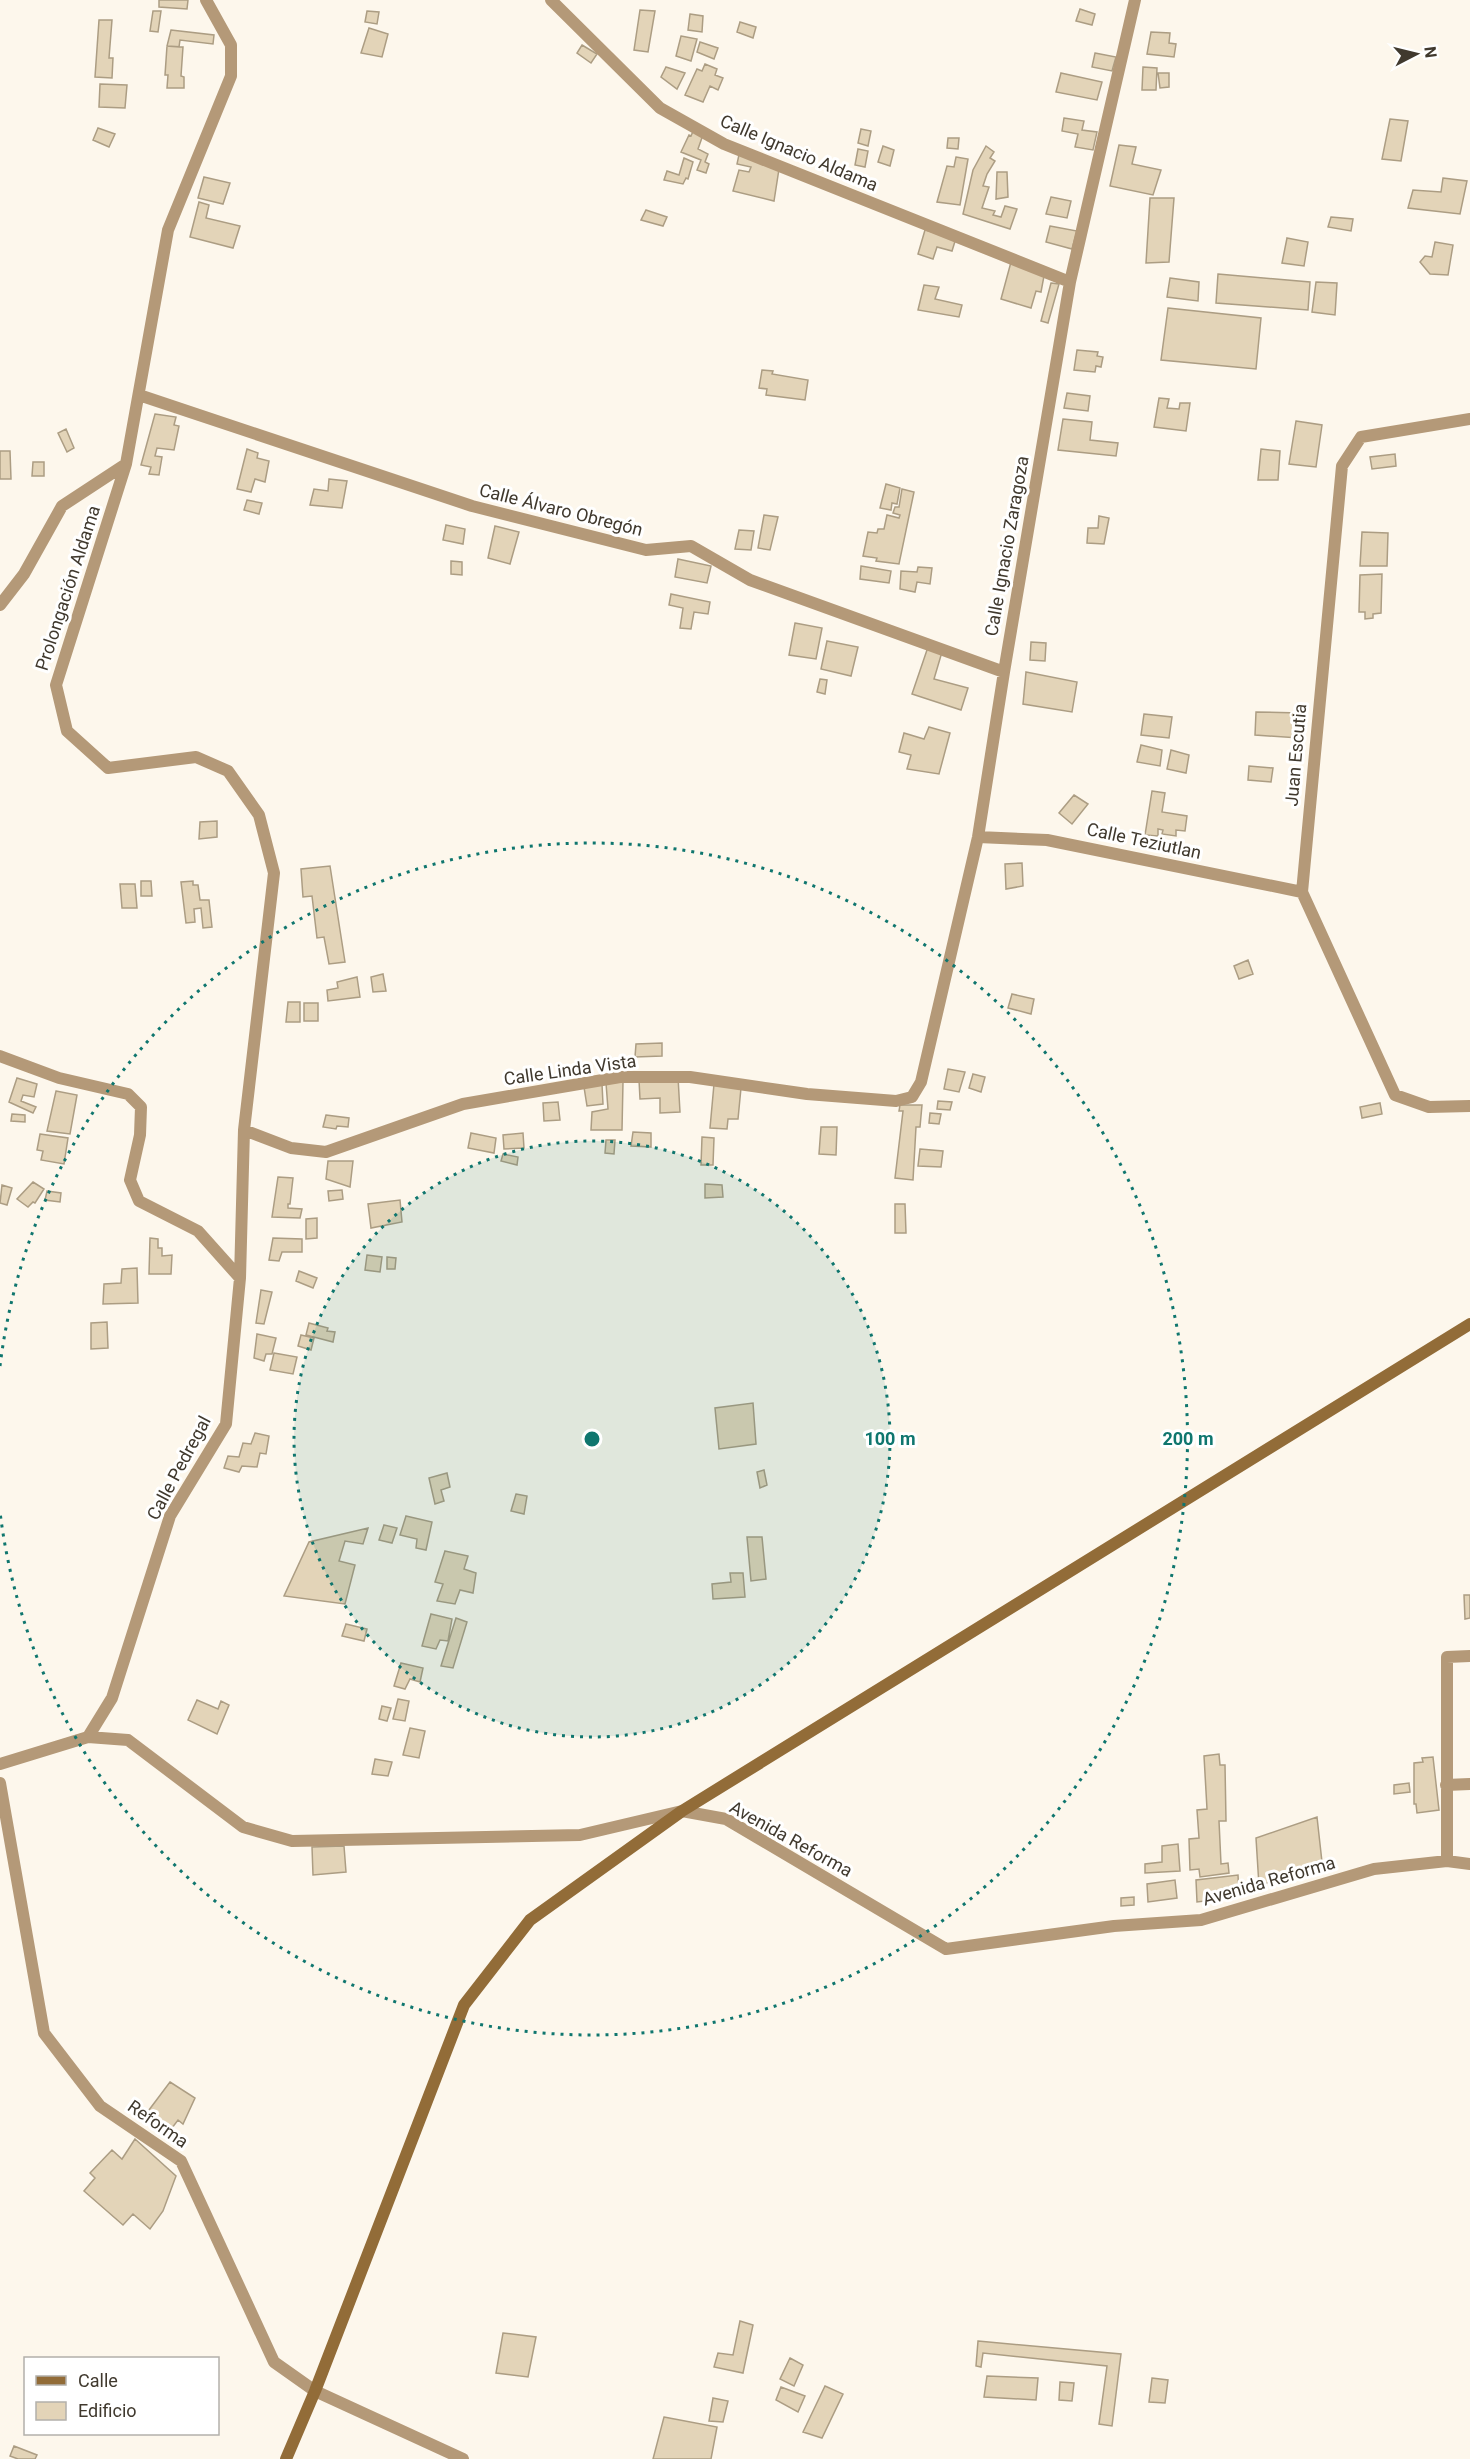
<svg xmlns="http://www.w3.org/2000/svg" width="1470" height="2459" font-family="Roboto,sans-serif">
<rect width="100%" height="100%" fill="#fdf7ec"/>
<!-- building -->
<path fill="#e3d4b8" stroke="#ac9d83" stroke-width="1.5" d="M159 0H188L187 9 159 7Z
M1080 9 1095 14 1092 25 1076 21Z
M640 10 655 11 648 52 634 50Z
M153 11H161L158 32 150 31Z
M367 11 379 12 377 24 365 22Z
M690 14 703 16 702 32 688 30Z
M99 20H112L109 58H113L112 78 95 77Z
M740 22 756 27 753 38 737 32Z
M369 28 388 34 382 57 361 53Z
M171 30 214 35 213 44 180 40 179 47 167 46Z
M1151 32 1170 33 1169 43 1176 44 1174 57 1147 54Z
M681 36 697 39 691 61 676 56Z
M700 42 718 48 714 59 697 52Z
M582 45 597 54 591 63 577 53Z
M167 46 183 47 181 76 184 77V88H167L168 75H165Z
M1095 53 1116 57 1112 71 1092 67Z
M705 64 717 69 715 75 723 78 718 90 710 86 703 102 685 95 697 69 702 71Z
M666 67 685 73 677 89 661 77Z
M1143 67 1157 68 1156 90H1142Z
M1061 73 1102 82 1097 100 1056 92Z
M1158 73H1169V87L1160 88Z
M100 84 127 85 125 108 99 107Z
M1064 118 1084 121 1082 130 1097 132 1093 150 1075 147 1078 134 1062 131Z
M1390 119 1408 121 1401 161 1382 159Z
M98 128 115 134 109 147 93 140Z
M694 129 704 132 698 149 708 154 705 162 709 164 706 173 697 170 701 160 681 152 689 135 691 136Z
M861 129 871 131 868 146 858 143Z
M948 138H959L958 149 947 148Z
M1119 145 1136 147 1132 164 1161 170 1153 195 1110 186Z
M883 146 894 150 890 166 878 162Z
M986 146 994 152 990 158 995 161 987 174 983 186 989 187 982 208 995 211 993 215 1001 217 1005 206 1017 209 1010 229 963 214 973 170Z
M858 149 868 151 865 167 855 165Z
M740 150 779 169 774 201 733 191 739 170 749 172 751 167 737 164Z
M956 157 968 159 960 205 937 202 947 166 954 167Z
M684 158 693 162 688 179 686 178 683 184 664 180 667 171 679 175Z
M997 172H1007L1008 197 996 199Z
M204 177 230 183 223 204 198 198Z
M1443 178 1467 181 1460 214 1408 208 1413 190 1441 192Z
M1051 197 1071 201 1067 218 1046 214Z
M1150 198H1174L1169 262 1146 263Z
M199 202 209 205 206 218 240 226 233 248 190 237Z
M646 210 667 217 663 226 641 220Z
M1331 217 1353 219 1351 231 1328 227Z
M1050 226 1077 231 1072 249 1046 242Z
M925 230 956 238 952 251 937 247 933 259 918 254Z
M1287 238 1308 242 1304 266 1282 263Z
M1435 242 1453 245 1448 275 1430 274 1420 262 1425 256 1432 257Z
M1011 262 1044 276 1041 292 1036 291 1031 308 1001 299Z
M1218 274 1310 282 1308 310 1216 303Z
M1170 278 1199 282 1198 301 1167 297Z
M1316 282 1337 283 1335 315 1312 312Z
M1051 283 1059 284 1048 323 1041 321Z
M924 285 939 287 935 299 962 305 959 317 918 310Z
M1168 308 1261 318 1256 369 1161 360Z
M1077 350 1098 352 1097 356 1103 357 1101 367 1096 366 1095 372 1074 370Z
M762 370 773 371 772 374 808 380 805 400 766 395 767 389 759 388Z
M1067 393 1090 396 1088 411 1064 408Z
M1159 398 1169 399 1167 408 1179 409 1180 403H1190L1186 431 1154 427Z
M155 414 176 417 174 425 179 426 174 450 157 448 155 456 162 457 159 475 149 474 151 467 141 465Z
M1063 419 1092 422 1090 440 1118 443 1116 456 1058 450Z
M1296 421 1322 425 1316 467 1289 464Z
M66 429 74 448 67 452 58 433Z
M247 449 258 453 257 458 269 461 265 482 255 479 251 492 237 489Z
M1261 449 1280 451 1278 480H1258Z
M0 451H10L11 479H0Z
M1395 454 1396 466 1372 469 1370 457Z
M33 462H44V476H32Z
M329 479 347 481 342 508 310 505 314 489 328 491Z
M886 484 900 488 897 504 892 503 891 510 880 508Z
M902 489 914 492 899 564 876 561 877 558 863 556 868 532 877 533 878 529H884L887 515 899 518 900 515 893 513 895 507H899Z
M247 500 262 503 259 514 244 510Z
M764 515 778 517 770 550 758 548Z
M1099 516 1109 518 1104 544 1087 543 1088 528H1098Z
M446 525 465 529 463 544 443 540Z
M495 526 519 532 510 564 488 558Z
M739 530 754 531 751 550 735 549Z
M1362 532 1388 533 1387 566H1360Z
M678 559 711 566 707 583 675 577Z
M451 561 462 562V575L451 574Z
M861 566 891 571 889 583 860 579Z
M918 567 932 568 930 584 917 582 915 592 900 589 901 571 917 572Z
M1382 574 1381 613 1373 614V618L1365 619V612H1359L1360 575Z
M671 594 710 602 708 614 694 612 691 629 680 628 683 608 669 605Z
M795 623 822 628 816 659 789 655Z
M827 641 858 647 851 676 821 669Z
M1031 642 1046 643 1045 661 1030 660Z
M928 647 942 652 934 679 968 688 961 710 912 694Z
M1026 672 1077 682 1072 712 1023 704Z
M820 679 827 680 825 694 817 692Z
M1256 712 1300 713 1299 738 1255 735Z
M1144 714 1172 717 1169 738 1141 735Z
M929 727 950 733 939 774 907 769 911 755 899 752 904 733 924 739Z
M1141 745 1162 750 1160 766 1137 762Z
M1171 750 1189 755 1186 773 1167 769Z
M1249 766 1273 768 1271 782 1248 780Z
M1152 791 1165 793 1162 812 1187 816 1185 831 1176 830V836L1162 834 1163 830 1158 829V836L1145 835Z
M1074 795 1088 804 1072 824 1059 813Z
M217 821V837L199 839 200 822Z
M1022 863 1023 886 1006 889 1005 864Z
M330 866 345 962 329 964 324 937 317 938 312 896 303 897 301 869Z
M141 881H151L152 896H141Z
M193 881V885H198L200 900H209L212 927 203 928 201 908 194 909 195 922 186 923 181 882Z
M120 884H135L137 908H122Z
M1248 960 1253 974 1239 979 1234 966Z
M383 974 386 991 373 992 371 977Z
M357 977 360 997 328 1001 327 990 338 988 337 982Z
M1012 994 1034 999 1031 1014 1008 1008Z
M288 1002H300V1022H286Z
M304 1003H318V1021H304Z
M662 1043V1056L635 1057 636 1044Z
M948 1069 965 1072 959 1092 944 1089Z
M973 1074 985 1077 981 1092 969 1088Z
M678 1077 680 1112 660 1113V1098L640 1099 639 1080Z
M17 1078 37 1084 34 1097 23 1095 21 1101 36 1107 33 1113 9 1102Z
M623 1082 622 1130H591L592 1112 608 1109 606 1083Z
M602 1084 603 1104 587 1106 584 1087Z
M714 1084 741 1088 738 1119H728L727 1129 710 1128Z
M56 1091 77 1095 70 1134 47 1131Z
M938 1101 952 1102 950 1110 937 1109Z
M558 1102 560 1120 544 1121 543 1103Z
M1380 1103 1382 1114 1362 1118 1360 1107Z
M900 1105H922L920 1127H916L913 1180 895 1178 903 1111H899Z
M930 1113 941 1114 939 1124 929 1123Z
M12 1114 25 1115V1122L11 1121Z
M326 1115 349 1118 348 1127 337 1126 336 1129 323 1127Z
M821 1127H837L836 1155 819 1154Z
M633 1132 651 1133V1147L631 1146Z
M471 1133 496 1138 494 1153 468 1148Z
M523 1133 524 1148 504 1149 503 1135Z
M40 1134 68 1138 64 1164 41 1160 43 1151 37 1150Z
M702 1137 714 1138 713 1165H701Z
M606 1140H615L614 1154 605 1153Z
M920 1149 943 1151 941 1167 918 1166Z
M503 1154 518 1157 517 1165 501 1161Z
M328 1161H353L350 1187 326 1179Z
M278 1177 293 1178 290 1204H288V1208L302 1209 300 1218 272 1217Z
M33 1182 44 1189 35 1203 33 1202 28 1207 17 1199Z
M705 1184 722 1185 723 1197 705 1198Z
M2 1185 12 1188 7 1205 0 1203Z
M342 1190 343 1199 329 1201 328 1191Z
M47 1191 61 1193 60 1202 45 1200Z
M400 1200 402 1222 371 1228 368 1204Z
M895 1204H905L906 1233H895Z
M317 1218V1238L306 1239V1219Z
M150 1238 158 1239V1248H162V1256L172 1255 171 1274H149Z
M273 1238 302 1239V1252H282L279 1261 269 1260Z
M367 1255 382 1257 380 1272 365 1270Z
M387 1257 396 1258 395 1269H387Z
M137 1268 138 1303 103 1304 104 1284 121 1283 122 1269Z
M299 1271 317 1278 313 1288 296 1281Z
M261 1290 272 1292 264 1324 256 1323Z
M107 1322 108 1348 91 1349V1323Z
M309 1323 328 1328 327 1331 335 1332 333 1342 306 1335Z
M257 1334 276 1338 272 1354H266L264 1361 254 1358Z
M301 1335 314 1338 311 1350 298 1346Z
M274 1353 297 1357 293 1374 270 1370Z
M753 1403 756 1444 719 1449 715 1408Z
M255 1433 269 1436 266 1454 260 1453 257 1467 242 1466 239 1472 224 1468 228 1456 239 1457 243 1443 251 1444Z
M764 1470 767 1485 760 1488 757 1472Z
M447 1473 450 1487 441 1490 444 1501 435 1504 429 1478Z
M516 1494 527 1496 524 1514 511 1511Z
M406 1516 432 1522 426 1550 416 1548 417 1539 400 1535Z
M384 1525 397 1528 392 1543 379 1540Z
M368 1528 363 1544 345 1541 339 1561 355 1565 345 1604 284 1596 309 1542Z
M747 1537H762L766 1579 751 1581Z
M445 1551 468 1556 464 1569 476 1573 473 1593 460 1590 455 1604 437 1601 443 1584 435 1582Z
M730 1573H743L745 1597 713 1599 712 1584 731 1582Z
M1464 1595H1470V1618L1465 1619Z
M431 1614 452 1619 448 1641 440 1640 436 1649 422 1646Z
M456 1618 467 1622 453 1668 441 1666Z
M346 1624 367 1629 364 1641 342 1636Z
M401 1663 423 1668 420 1682 410 1679 405 1689 394 1686Z
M398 1699 409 1701 405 1721 393 1719Z
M197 1700 218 1709 221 1701 229 1705 217 1734 188 1720Z
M382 1706 391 1708 387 1721 379 1719Z
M410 1728 425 1731 419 1758 403 1755Z
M1219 1754 1220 1765H1225L1226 1821H1219L1221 1864 1228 1863 1229 1873 1200 1877 1199 1869 1190 1870 1189 1839 1199 1838 1197 1810 1207 1809 1204 1756Z
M1433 1757 1439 1810 1417 1813 1416 1804H1414V1763L1423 1762 1422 1758Z
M375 1759 392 1762 388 1776 372 1774Z
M1409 1783 1410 1792 1394 1794V1785Z
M1317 1817 1322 1862 1259 1886 1256 1838Z
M1178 1844 1180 1871 1145 1873V1864L1162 1862V1846Z
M344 1846 346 1872 313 1875 312 1847Z
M1238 1875 1239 1894H1230V1898L1197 1902 1196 1880Z
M1175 1880 1177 1898 1148 1902 1147 1884Z
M1134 1897V1905L1121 1906V1898Z
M170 2082 195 2098 183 2124 178 2120 172 2128 167 2124 163 2128 146 2114Z
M135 2139 176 2176 163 2211 150 2229 133 2214 123 2225 84 2191 95 2178 90 2173 112 2150 122 2159Z
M740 2321 753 2325 743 2373 714 2367 718 2353 733 2355Z
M503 2333 536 2337 528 2377 496 2373Z
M978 2341 1121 2354 1112 2426 1099 2424 1107 2366 983 2353 981 2367 976 2366Z
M790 2358 803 2365 794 2386 780 2379Z
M987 2376 1038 2378 1036 2400 984 2397Z
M1152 2378 1168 2380 1165 2403 1149 2402Z
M1060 2382 1074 2383 1072 2401 1059 2400Z
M825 2386 843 2394 822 2438 803 2432Z
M781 2387 805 2396 798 2412 776 2400Z
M713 2398 728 2401 723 2422 709 2421Z
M664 2417 717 2427 711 2459H653Z
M14 2446 37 2455 35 2459H18L10 2456Z"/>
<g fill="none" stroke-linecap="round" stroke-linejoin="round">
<!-- street -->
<path stroke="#b49978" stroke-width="12" d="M551 0 660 108 724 144 1070 282
M139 395 472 506 646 550 691 546 750 580 1004 672
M1470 419 1361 437 1342 466 1302 892 1395 1095 1429 1107 1470 1106
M0 605 24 574 62 506 126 464
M978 837 1047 840 1302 892
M0 1056 59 1078 128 1094 141 1107 140 1135 130 1180 139 1201 198 1231 240 1278
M244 1130 291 1148 326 1152 463 1104 620 1077H690L807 1094 896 1101 912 1097 921 1082 978 837 1004 672 1070 282 1135 0
M88 1737 112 1698 170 1516 226 1424 240 1278 244 1130 274 873 259 815 228 771 196 757 108 768 67 731 56 685 126 464 168 230 231 76V45L206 0
M0 1764 88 1737 128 1740 243 1827 292 1841 580 1835 682 1811 726 1819 946 1949 1114 1926 1201 1920 1374 1869 1447 1861 1470 1864
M0 1783 44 2033 100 2106 181 2161 274 2362 315 2391 463 2459
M1446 1785 1470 1784
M1447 1861V1657L1470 1656"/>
<!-- secondary -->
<path stroke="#926c38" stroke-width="12" d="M286 2459 315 2391 464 2005 530 1920 682 1811 1470 1324"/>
</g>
<!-- distance rings -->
<circle cx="592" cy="1439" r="298" fill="#0f766e" fill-opacity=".12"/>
<g fill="none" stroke="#0f766e" stroke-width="3" stroke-dasharray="3 6">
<circle cx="592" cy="1439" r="298"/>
<path d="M0 1366A596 596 0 1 1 0 1512"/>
</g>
<g text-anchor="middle" stroke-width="6" stroke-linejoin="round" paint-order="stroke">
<!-- street labels -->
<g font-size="18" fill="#40392e" stroke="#fff">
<text transform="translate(799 153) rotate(23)" y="6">Calle Ignacio Aldama</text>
<text transform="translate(561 510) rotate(14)" y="6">Calle Álvaro Obregón</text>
<text transform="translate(1007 546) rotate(-80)" y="6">Calle Ignacio Zaragoza</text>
<text transform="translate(68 588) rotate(-72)" y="6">Prolongación Aldama</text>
<text transform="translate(1296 755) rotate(-85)" y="6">Juan Escutia</text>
<text transform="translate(1144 841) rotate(12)" y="6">Calle Teziutlan</text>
<text transform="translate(570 1070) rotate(-8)" y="6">Calle Linda Vista</text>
<text transform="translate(179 1468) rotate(-62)" y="6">Calle Pedregal</text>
<text transform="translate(791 1839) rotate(29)" y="6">Avenida Reforma</text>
<text transform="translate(1269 1881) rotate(-16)" y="6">Avenida Reforma</text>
<text transform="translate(158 2124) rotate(35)" y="6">Reforma</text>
</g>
</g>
<circle cx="592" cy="1439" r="9" fill="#0f766e" stroke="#fff" stroke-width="3"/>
<g font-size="18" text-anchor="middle" font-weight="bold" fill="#0f766e" stroke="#fff" stroke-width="6" stroke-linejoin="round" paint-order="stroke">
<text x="890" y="1445">100 m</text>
<text x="1188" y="1445">200 m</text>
</g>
<!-- legend -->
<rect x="24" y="2357" width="195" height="78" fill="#ffffff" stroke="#b3b0ab" stroke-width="1.5"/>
<rect x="36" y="2376" width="30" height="9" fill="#926c38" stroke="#b3b0ab" stroke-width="1.5"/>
<text x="78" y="2387" font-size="18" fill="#40392e">Calle</text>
<rect x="36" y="2402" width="30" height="18" fill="#e3d4b8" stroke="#b3b0ab" stroke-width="1.5"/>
<text x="78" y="2417" font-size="18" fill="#40392e">Edificio</text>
<!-- north arrow -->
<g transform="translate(1416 54) rotate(83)" stroke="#ffffff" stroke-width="4.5" paint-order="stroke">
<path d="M0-4.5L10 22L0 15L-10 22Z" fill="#40392e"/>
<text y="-9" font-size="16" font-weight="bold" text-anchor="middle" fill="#40392e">N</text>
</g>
</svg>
